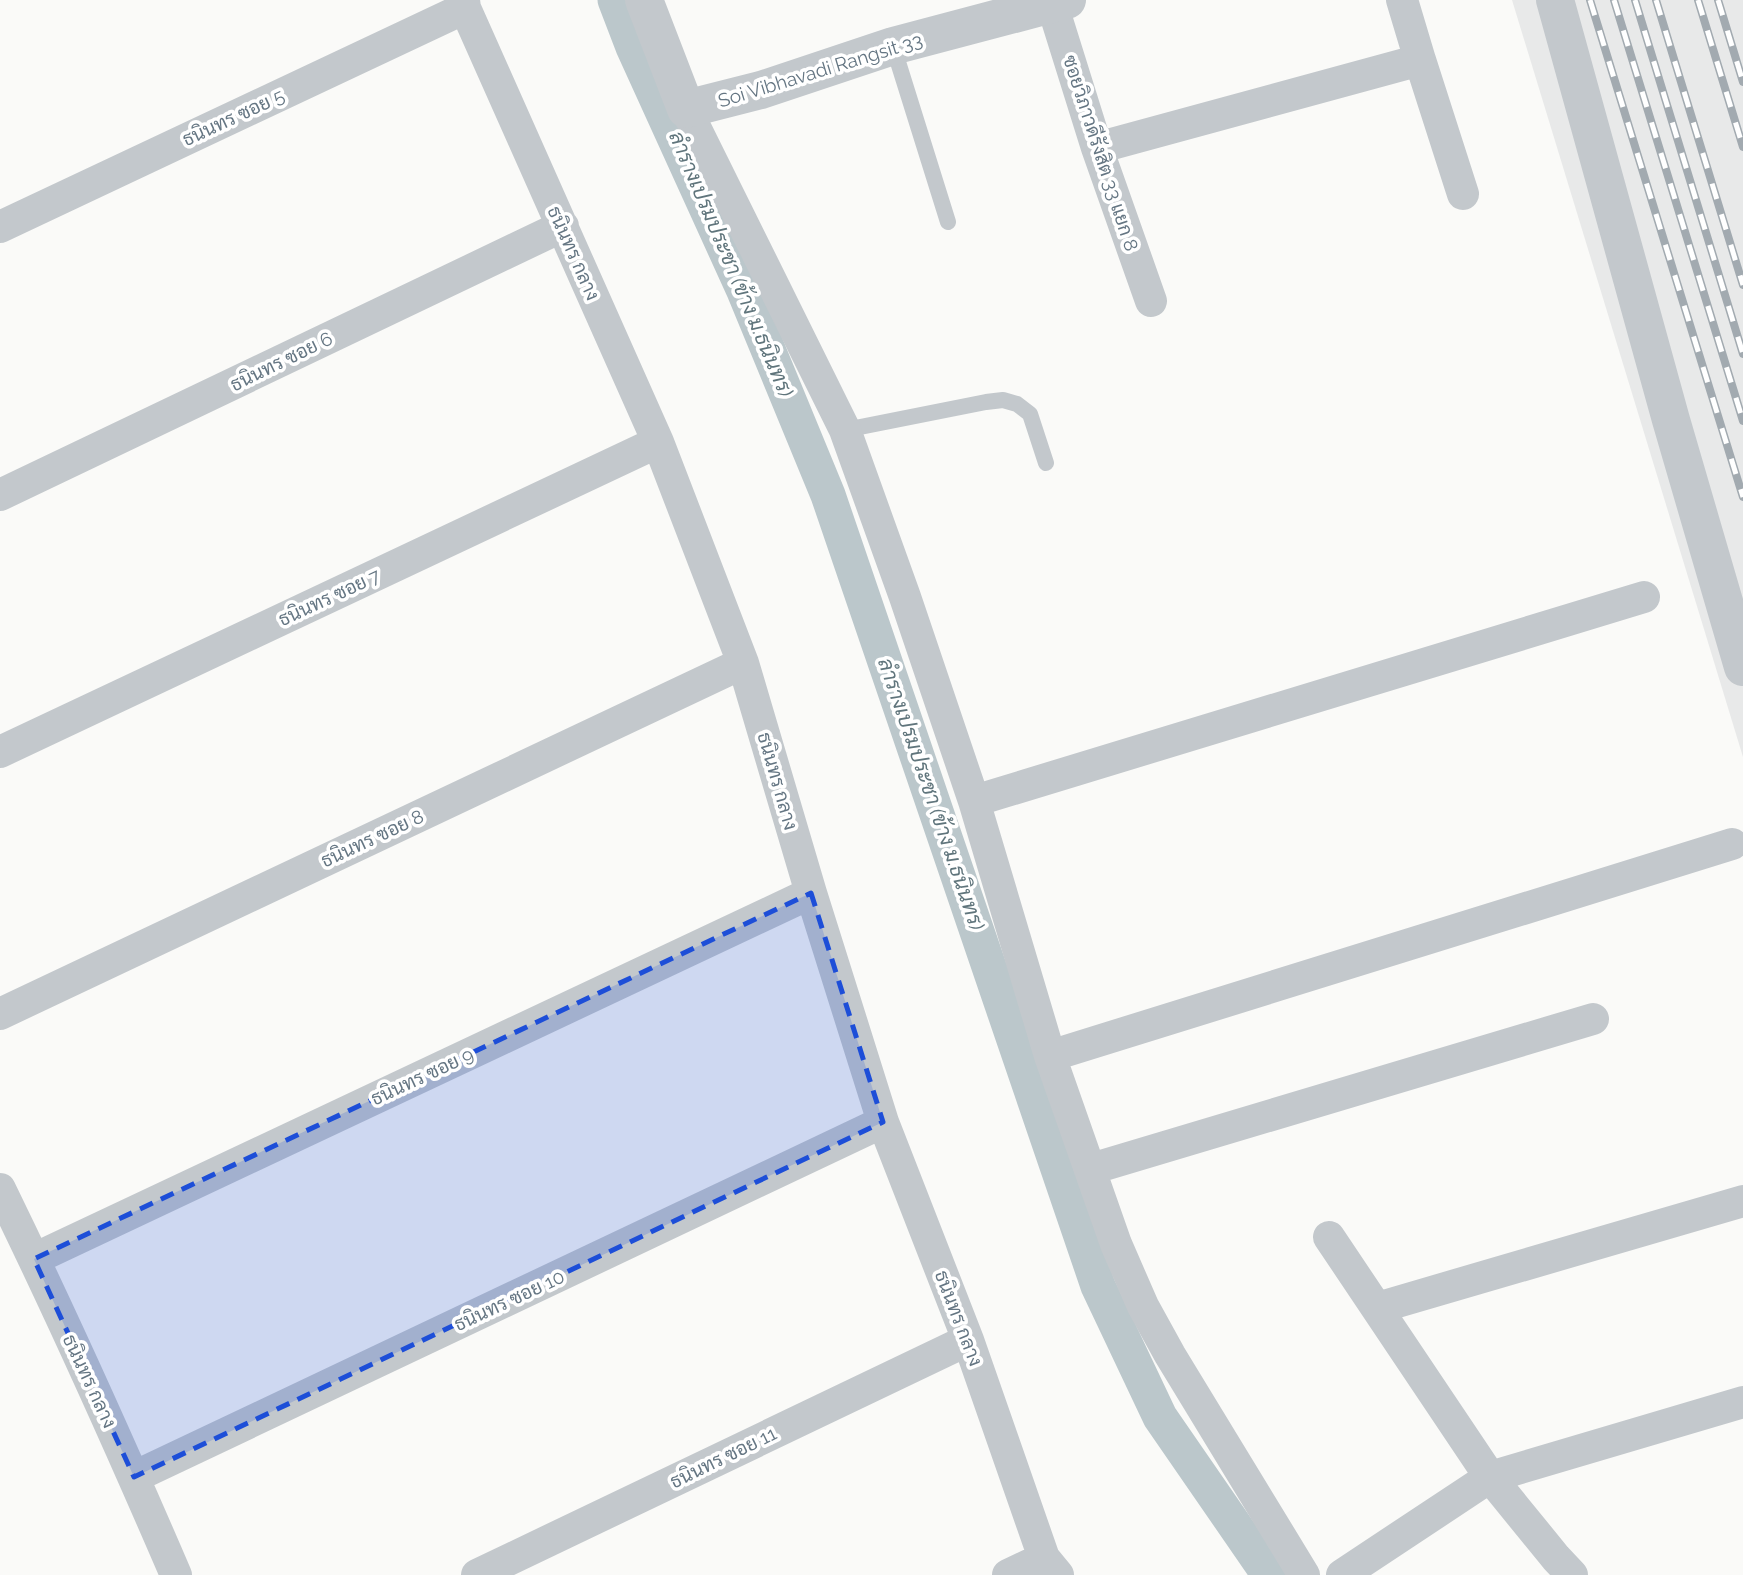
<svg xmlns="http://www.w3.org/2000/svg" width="1743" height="1575" font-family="Raleway,Sarabun,sans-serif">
<rect width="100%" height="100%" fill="#fafaf8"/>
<!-- built -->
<path fill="#e8e9e9" d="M1512 0H1743V757Z"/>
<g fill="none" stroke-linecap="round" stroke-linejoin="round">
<!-- canal -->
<path stroke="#bbc7cb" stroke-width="35" d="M615 0 633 47 744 291 828 495 1098 1286 1160 1417 1269 1575"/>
<!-- service -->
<path stroke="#c3c8cc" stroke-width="16" d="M893 46 948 222
M845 430 986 402 1003 400 1017 404 1030 414 1046 463"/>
<!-- minor -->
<path stroke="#c3c8cc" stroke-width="32" d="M464 0 465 8 658 442 743 663 811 893 883 1122 968 1340 1044 1558 1058 1575
M1402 0 1420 60
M1052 4 1097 148 1151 301
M686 109 845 430 905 597 974 801 1050 1056 1116 1244 1143 1306 1170 1355 1304 1575
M1097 148 1420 60 1463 194
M0 227 465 8
M0 495 563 226
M0 752 658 442
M974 801 1644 597
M0 1014 743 663
M1050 1056 1732 844
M1091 1169 1593 1019
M0 1189C62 1316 120 1445 176 1575
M1329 1237 1490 1477 1556 1558 1572 1575
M34 1259 811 893
M1377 1308 1743 1201
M134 1477 883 1122
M477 1575 968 1340
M1008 1575 1044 1558
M1342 1575 1490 1477 1743 1402"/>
<!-- tertiary -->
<path stroke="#c3c8cc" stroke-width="38" d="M644 0 686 109 761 90 893 46 1067 0
M1555 0 1671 420 1743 667"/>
<defs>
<path id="rail" d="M1590 0 1743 497
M1614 0 1743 421
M1635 0 1743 354
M1656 0 1743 285
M1698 0 1743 147
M1718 0 1743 82"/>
</defs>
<!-- rail casing -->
<use href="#rail" stroke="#a2aab0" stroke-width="8"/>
<!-- rail -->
<use href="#rail" stroke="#fff" stroke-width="5" stroke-dasharray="16" stroke-linecap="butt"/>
</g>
<!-- marked area -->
<path fill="#1d4ed8" fill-opacity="0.2" stroke="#1d4ed8" stroke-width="5" stroke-dasharray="14 9" stroke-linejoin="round" d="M811 893 883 1122 134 1477 34 1259Z"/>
<g text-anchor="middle" stroke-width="7" stroke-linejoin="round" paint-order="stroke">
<!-- street labels -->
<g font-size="19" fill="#657683" stroke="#fff">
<text transform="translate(820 70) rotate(-17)" y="7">Soi Vibhavadi Rangsit 33</text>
<text transform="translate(233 117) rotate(-25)" y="7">ธนินทร ซอย 5</text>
<text transform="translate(1101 153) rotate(72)" y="7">ซอยวิภาวดีรังสิต 33 แยก 8</text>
<text transform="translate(574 253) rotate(66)" y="7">ธนินทร กลาง</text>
<text transform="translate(281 361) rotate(-26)" y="7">ธนินทร ซอย 6</text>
<text transform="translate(329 597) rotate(-25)" y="7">ธนินทร ซอย 7</text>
<text transform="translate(778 781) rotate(74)" y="7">ธนินทร กลาง</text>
<text transform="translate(372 838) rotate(-25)" y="7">ธนินทร ซอย 8</text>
<text transform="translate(422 1076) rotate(-25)" y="7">ธนินทร ซอย 9</text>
<text transform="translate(509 1300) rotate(-25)" y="7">ธนินทร ซอย 10</text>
<text transform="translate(959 1318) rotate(69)" y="7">ธนินทร กลาง</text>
<text transform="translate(90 1381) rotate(65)" y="7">ธนินทร กลาง</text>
<text transform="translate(723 1457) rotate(-26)" y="7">ธนินทร ซอย 11</text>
</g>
<!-- water labels -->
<g font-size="21" font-style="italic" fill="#60757c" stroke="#fff">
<text transform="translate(731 264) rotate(67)" y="7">ลำรางเปรมประชา (ข้าง ม.ธนินทร)</text>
<text transform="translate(931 794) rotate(71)" y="7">ลำรางเปรมประชา (ข้าง ม.ธนินทร)</text>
</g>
</g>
</svg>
